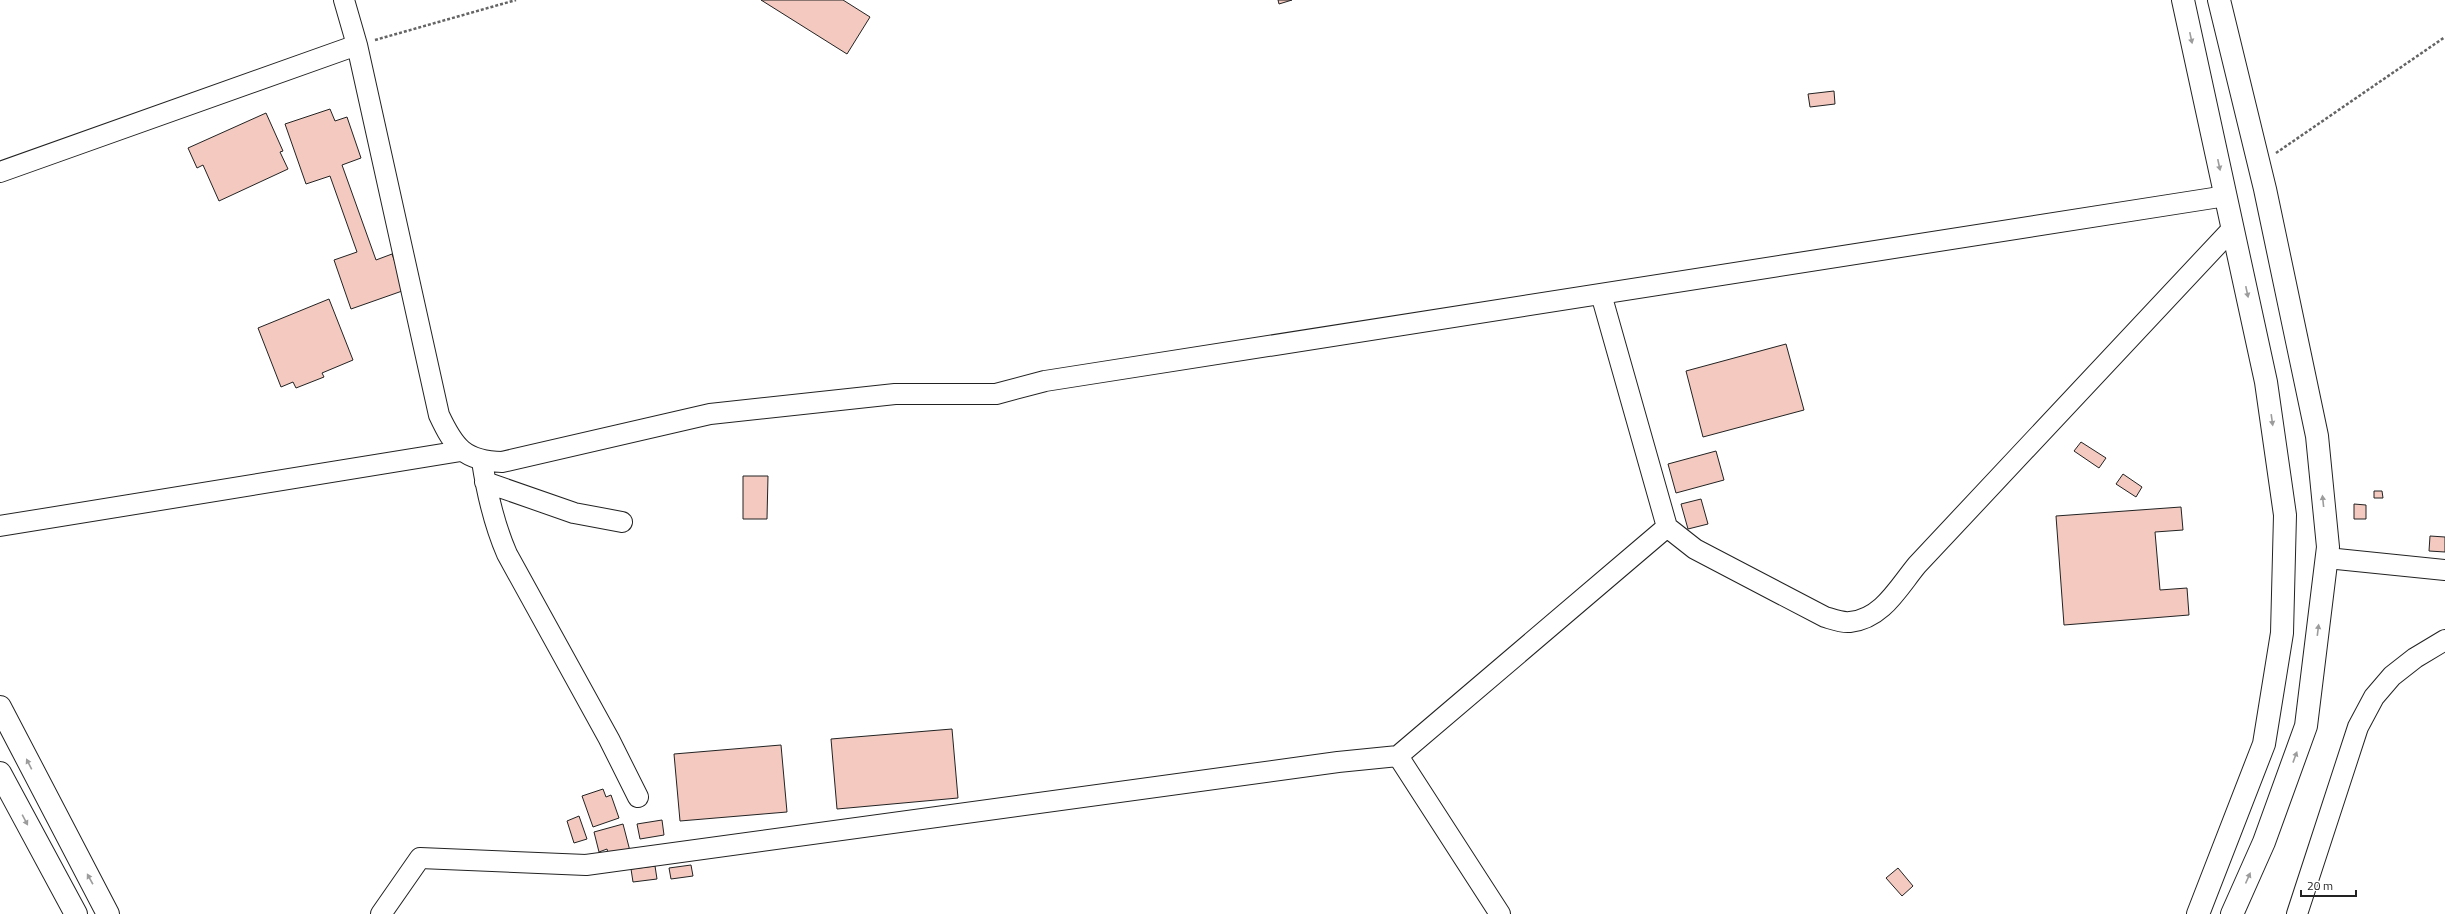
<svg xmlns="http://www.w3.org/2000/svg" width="2445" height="914" font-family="'Titillium Web',sans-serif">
<rect width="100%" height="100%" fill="#fff"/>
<!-- building -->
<path fill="#f3c9c0" stroke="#222" d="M761 0H843L870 17 847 54Z
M1278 0H1292L1279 4Z
M1834 91 1835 104 1810 107 1808 94Z
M330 109 335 121 347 117 361 158 342 165 376 260 392 254 405 290 351 309 334 260 357 252 330 176 306 184 285 124Z
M266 113 283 151 280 152 288 169 219 201 203 165 197 168 188 148Z
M329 299 353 360 322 373 324 377 296 388 293 382 281 387 258 328Z
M1786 344 1804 410 1703 437 1686 371Z
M2081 442 2106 458 2099 468 2074 451Z
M1716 451 1724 480 1676 493 1668 464Z
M2123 474 2142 487 2136 497 2116 484Z
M743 476H768L767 519H743Z
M2374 491H2382L2383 498H2374Z
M1701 499 1708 524 1688 529 1681 504Z
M2354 504 2366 505V519H2354Z
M2181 507 2183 530 2155 532 2160 590 2187 588 2189 615 2064 625 2056 516Z
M2430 536 2445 537V552L2429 551Z
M952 729 958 798 837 809 831 739Z
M781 745 787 812 680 821 674 754Z
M603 789 606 797 611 795 619 818 593 827 582 796Z
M579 816 587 839 574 843 567 821Z
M662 820 664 835 640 839 637 824Z
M623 824 630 851 609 857 607 849 599 852 594 832Z
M691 865 693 876 671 879 669 868Z
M655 866 657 879 633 882 631 869Z
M1898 868 1913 886 1902 896 1886 878Z"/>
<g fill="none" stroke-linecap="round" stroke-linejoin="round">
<defs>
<path id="minor" d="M357 45 439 415C454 447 464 461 502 462L710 414 895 394H996L1045 381 2226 196
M0 172 357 45 344 0
M1601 294 1667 527 1695 549 1825 617C1832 619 1842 623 1850 622 1882 619 1898 588 1917 565L2233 228
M482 461C487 494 494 524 507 554L609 739 638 797
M485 482 574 513 622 522
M0 526 461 451
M2327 558 2445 570
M1398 756 1500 914
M381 914 420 858 586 865 1338 762 1398 756 1667 527
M2297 914 2358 727 2374 697 2392 676 2415 658 2445 640"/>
<path id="major" d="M2183 0 2266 382 2285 515 2282 633 2264 744 2198 914
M2219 0 2265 189 2317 436 2328 547 2306 726 2264 842 2232 914
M0 707 108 914
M0 773 76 914"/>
</defs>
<!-- minor casing -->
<use href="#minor" stroke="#222" stroke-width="22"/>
<!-- major casing -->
<use href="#major" stroke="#222" stroke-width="24"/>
<!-- path -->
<path stroke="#646464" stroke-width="2.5" stroke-dasharray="3 2" stroke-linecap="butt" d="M375 40 516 0
M2276 153 2445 37"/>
<!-- minor -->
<use href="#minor" stroke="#fff" stroke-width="20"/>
<!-- major -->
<use href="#major" stroke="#fff" stroke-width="22"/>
</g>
<!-- one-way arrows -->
<defs><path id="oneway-solid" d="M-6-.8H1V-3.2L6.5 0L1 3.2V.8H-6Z"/></defs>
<g fill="#9c9c9c">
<use href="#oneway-solid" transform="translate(2191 38) rotate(78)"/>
<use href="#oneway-solid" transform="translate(2219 165) rotate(78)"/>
<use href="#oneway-solid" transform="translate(2247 292) rotate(78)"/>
<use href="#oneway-solid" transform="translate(2272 420) rotate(82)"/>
<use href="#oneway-solid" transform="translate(2323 501) rotate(-96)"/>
<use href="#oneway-solid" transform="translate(2318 630) rotate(-83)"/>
<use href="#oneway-solid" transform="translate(2295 757) rotate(-70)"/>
<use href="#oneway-solid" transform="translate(29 764) rotate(-117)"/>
<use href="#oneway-solid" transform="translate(25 820) rotate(62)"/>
<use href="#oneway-solid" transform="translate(2248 878) rotate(-66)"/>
<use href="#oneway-solid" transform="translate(90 879) rotate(-119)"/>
</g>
<!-- scale -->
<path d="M2301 890v6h55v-6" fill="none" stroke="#222222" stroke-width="2"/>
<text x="2307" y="890" font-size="12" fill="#222222" stroke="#ffffff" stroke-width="3" paint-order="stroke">20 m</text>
</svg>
